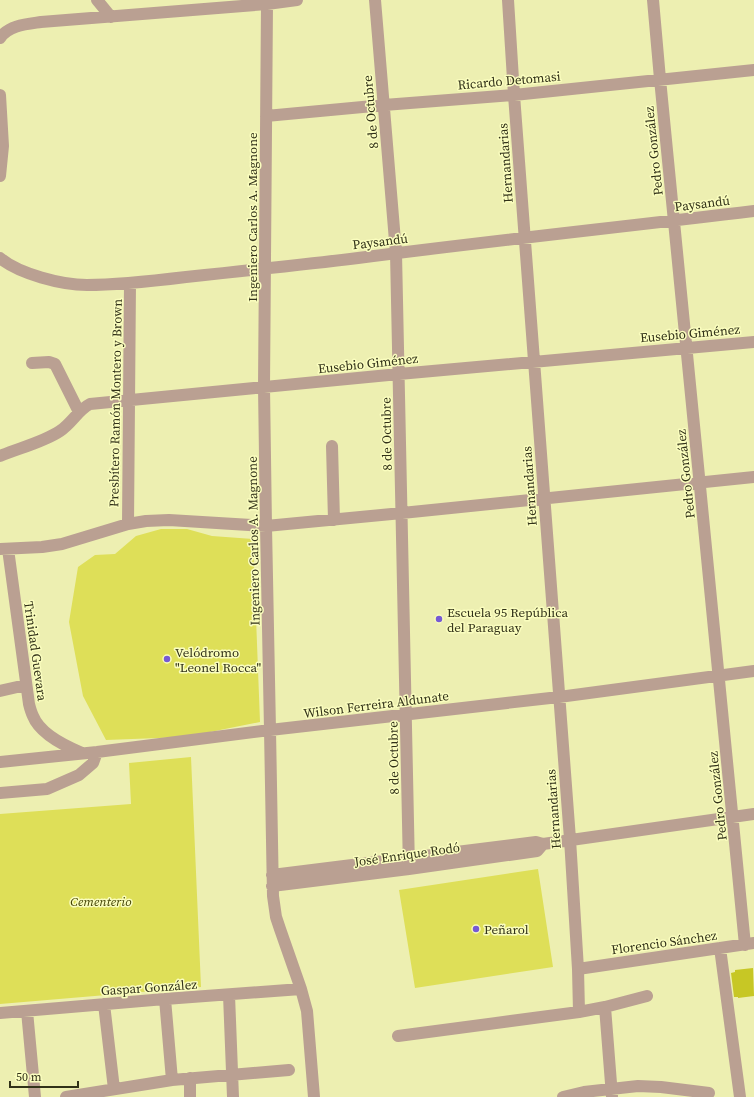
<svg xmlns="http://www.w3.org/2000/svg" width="754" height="1097" font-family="'Source Serif 4',serif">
<rect width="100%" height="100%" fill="#edefb1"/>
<!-- green -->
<path fill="#dedf58" d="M161 529H187L212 536 253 539 260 722 185 737 106 740 83 696 69 622 78 567 95 555 115 554 136 536Z
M191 757 201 987 0 1004V814L131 804 129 763Z
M538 869 553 967 415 988 399 890Z"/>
<!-- building -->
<path fill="#c7c725" d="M753 968 754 996 738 998V997H734L731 973 735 972V970Z"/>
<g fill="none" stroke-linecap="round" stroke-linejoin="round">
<!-- minor -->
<path stroke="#baa092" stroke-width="12" d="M97 0 111 17
M375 0 396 253 409 869
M508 0 514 95 570 839 578 969 579 1012
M653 0 660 79 745 945
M267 4 264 387 266 526 270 730 273 896 276 917 280 929 301 989 307 1011 314 1097
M0 38C9 25 27 24 41 22L267 4 297 0
M0 95 3 146 0 176
M266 116 384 105 514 95 754 70
M0 258C19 274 62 285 87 285 120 285 153 281 186 277 243 271 300 265 358 258 490 241 622 227 754 211
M32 363 49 362 55 364 79 412
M332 446 334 520
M0 456C19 448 44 442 60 431 72 423 78 410 90 404L399 374 754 342
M128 524 130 283
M0 549 42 547 62 544 128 524 146 521 169 520 266 526 402 513 754 477
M8 549 29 704C30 708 31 712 33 716 40 734 65 746 82 753
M0 691 26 685
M0 762 97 752 270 730 559 697 754 671
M0 793 47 789 79 775 93 763 97 752
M272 875 536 842 543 844 754 814
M272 886 409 869 537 851 543 844
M720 948 740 1097
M578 969 754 943
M229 995 233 1097
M165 999 172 1080
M104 1004 114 1089
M605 1007 612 1096
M27 1011 35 1097
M0 1013 165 999 301 989
M398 1036 579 1012 605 1007 647 996
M190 1078V1097
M66 1097 172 1080 289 1070
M563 1097 584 1092 638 1086 661 1087 709 1093"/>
</g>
<!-- markers -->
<g fill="#765ad4" stroke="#fafdbe" stroke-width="1.5">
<circle cx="439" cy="619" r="4"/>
<circle cx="167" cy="659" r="4"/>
<circle cx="476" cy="929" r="4"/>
</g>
<g text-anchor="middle" stroke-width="3" stroke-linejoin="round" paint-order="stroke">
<!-- street labels -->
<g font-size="13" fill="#313118" stroke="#fafdbe">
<text transform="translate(509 80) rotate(-5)" y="5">Ricardo Detomasi</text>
<text transform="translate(370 112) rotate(-95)" y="5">8 de Octubre</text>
<text transform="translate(653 151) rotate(-96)" y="5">Pedro González</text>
<text transform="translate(505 163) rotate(-94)" y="5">Hernandarias</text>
<text transform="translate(702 203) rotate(-7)" y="5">Paysandú</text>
<text transform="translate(252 217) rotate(-90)" y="5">Ingeniero Carlos A. Magnone</text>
<text transform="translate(380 241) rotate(-7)" y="5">Paysandú</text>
<text transform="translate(690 333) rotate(-5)" y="5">Eusebio Giménez</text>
<text transform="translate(368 363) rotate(-6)" y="5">Eusebio Giménez</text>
<text transform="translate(115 403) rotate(-89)" y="5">Presbítero Ramón Montero y Brown</text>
<text transform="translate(386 434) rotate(-91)" y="5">8 de Octubre</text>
<text transform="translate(685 474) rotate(-96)" y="5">Pedro González</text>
<text transform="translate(529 486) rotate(-94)" y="5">Hernandarias</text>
<text transform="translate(253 541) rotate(-91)" y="5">Ingeniero Carlos A. Magnone</text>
<text transform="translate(36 651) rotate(82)" y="5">Trinidad Guevara</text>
<text transform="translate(376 704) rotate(-7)" y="5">Wilson Ferreira Aldunate</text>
<text transform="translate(393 758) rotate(-91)" y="5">8 de Octubre</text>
<text transform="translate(717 796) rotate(-96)" y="5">Pedro González</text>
<text transform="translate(553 809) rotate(-94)" y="5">Hernandarias</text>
<text transform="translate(407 854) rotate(-8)" y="5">José Enrique Rodó</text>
<text transform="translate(664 942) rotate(-8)" y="5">Florencio Sánchez</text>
<text transform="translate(149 987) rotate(-4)" y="5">Gaspar González</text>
</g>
<!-- poi labels -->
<g font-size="13" fill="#313118" stroke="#fafdbe" text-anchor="start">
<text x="447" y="617">Escuela 95 República<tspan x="447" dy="15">del Paraguay</tspan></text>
<text x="175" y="657">Velódromo<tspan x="175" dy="15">"Leonel Rocca"</tspan></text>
<text x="484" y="934">Peñarol</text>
</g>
<!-- park labels -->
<g font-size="13" font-style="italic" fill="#404000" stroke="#fafdbe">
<text x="101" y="906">Cementerio</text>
</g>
</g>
<!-- scale -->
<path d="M10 1081v6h68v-6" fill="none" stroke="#313118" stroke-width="2"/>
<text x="16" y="1081" font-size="12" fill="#313118" stroke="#fafdbe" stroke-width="3" paint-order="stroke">50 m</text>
</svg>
